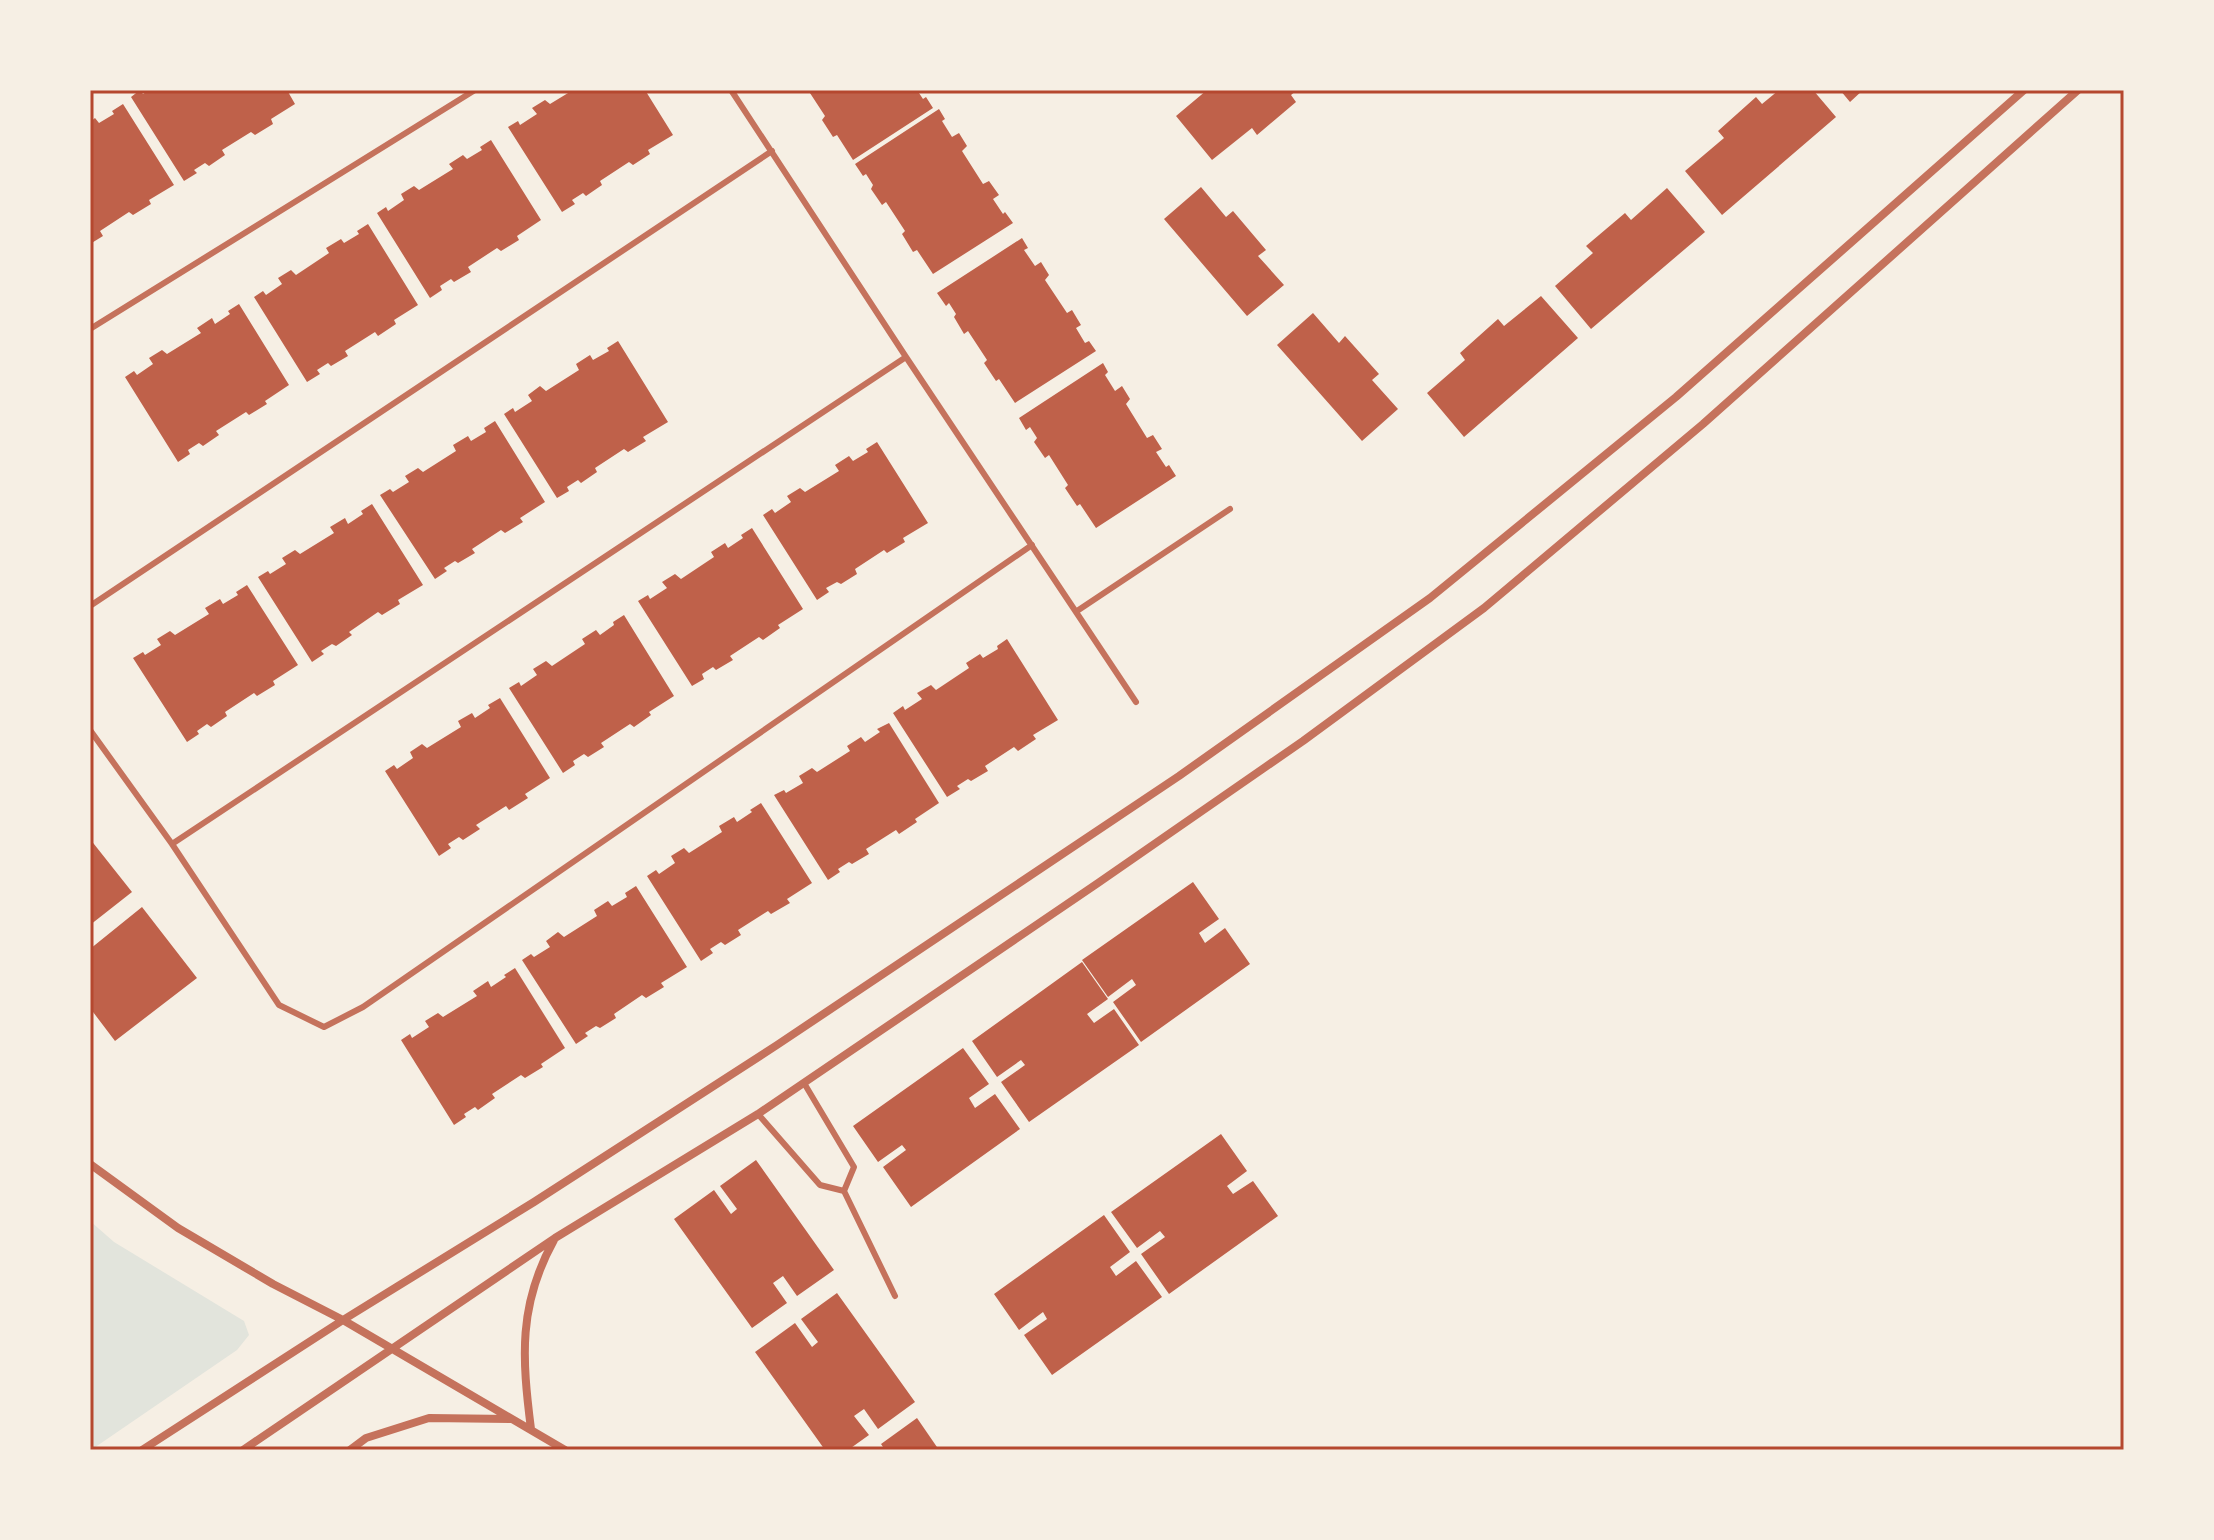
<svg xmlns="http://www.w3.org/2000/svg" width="2214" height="1540" font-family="'DejaVu Sans',sans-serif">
<rect width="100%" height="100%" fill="#f6efe4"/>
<!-- green -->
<path fill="#e2e4dc" d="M90 1221 114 1242 244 1321 249 1335 237 1350 91 1450Z"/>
<!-- building -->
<path fill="#bf614a" d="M140 90 143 94 149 90H287L295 104 271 119 273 124 255 135 251 132 222 150 225 155 209 166 205 163 194 170 197 173 184 181 131 97Z
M573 90H645L673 135 648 150 650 154 633 165 629 162 600 181 602 185 586 196 583 193 572 200 575 204 562 212 508 127 518 121 520 125 537 114 532 108 545 100 550 104Z
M808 90H917L923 99 926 97 933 108 853 160 837 135 833 137 822 120 825 116Z
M1207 90H1297L1291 95 1296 102 1257 135 1252 128 1212 160 1176 116Z
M1779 90H1813L1836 117 1722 215 1685 171 1724 138 1718 131 1756 97 1762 104Z
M1840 90H1863L1850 102Z
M123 104 174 185 149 200 151 204 133 215 129 212 100 231 103 236 90 244V122L95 118 99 123 114 114 112 111Z
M939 109 945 119 942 121 952 137 959 133 967 146 962 151 983 184 989 181 999 195 993 199 1003 214 1005 212 1013 223 933 274 917 250 913 252 902 234 905 231 886 202 882 205 871 189 873 185 866 174 863 176 855 164Z
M491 140 541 220 517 236 519 240 501 251 497 248 468 267 471 272 454 282 451 279 440 286 442 290 430 298 377 213 386 207 388 211 404 200 401 194 414 186 419 190 453 169 449 164 463 155 467 159 482 150 480 147Z
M1201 187 1226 217 1233 211 1266 250 1258 256 1284 285 1247 316 1164 219Z
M1667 188 1705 232 1591 329 1555 286 1593 253 1586 246 1625 213 1631 220Z
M368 224 418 305 394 320 396 324 378 336 375 332 345 351 348 356 331 366 328 363 317 370 320 374 307 382 254 297 263 291 266 295 282 284 278 278 291 270 296 275 329 253 326 248 341 239 344 243 359 234 357 231Z
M1022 238 1028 248 1024 250 1035 266 1041 262 1049 275 1045 280 1067 313 1072 310 1081 325 1076 328 1085 343 1089 341 1096 351 1015 403 999 379 996 381 984 363 987 360 968 331 964 334 954 317 956 314 949 303 946 306 937 293Z
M1541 296 1578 338 1464 437 1427 393 1465 360 1460 353 1498 319 1504 326Z
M239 304 289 385 265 401 267 404 249 415 246 412 216 431 219 435 203 446 199 443 188 450 190 454 178 462 125 377 134 371 137 375 153 364 149 358 162 350 167 354 201 333 197 328 212 318 215 324 230 314 228 311Z
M1313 313 1339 343 1345 336 1379 374 1372 380 1398 409 1362 441 1277 345Z
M618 341 668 422 643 437 646 441 628 452 624 449 595 468 597 472 581 483 578 480 567 487 569 491 557 498 504 414 513 408 515 412 532 401 528 395 540 386 546 391 579 370 576 364 590 355 593 360 609 351 607 348Z
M1103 363 1108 372 1105 375 1115 391 1122 386 1130 399 1126 404 1147 438 1153 435 1162 449 1156 452 1166 467 1169 465 1176 476 1096 528 1080 504 1077 506 1065 488 1068 485 1049 455 1045 458 1034 442 1037 438 1030 427 1026 430 1019 418Z
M495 421 545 502 520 518 523 522 505 533 501 530 472 549 475 553 458 563 455 561 444 568 447 571 435 579 380 495 390 489 393 492 409 482 405 476 418 468 423 472 456 451 453 445 468 436 471 441 486 432 484 428Z
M877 442 928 523 903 538 905 542 887 553 884 550 855 569 857 574 841 584 837 582 826 588 829 592 817 600 763 515 772 509 775 513 791 502 787 496 800 488 805 492 839 471 835 465 849 456 853 461 868 452 866 449Z
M372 504 423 585 398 600 400 604 382 615 378 612 349 632 352 635 336 646 332 644 321 651 324 654 312 662 258 577 268 571 270 574 286 564 282 558 295 550 300 554 334 533 330 527 345 518 348 524 363 514 361 511Z
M752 528 803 609 778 625 780 628 763 640 759 637 730 656 733 660 716 670 713 667 702 674 704 679 692 686 638 601 648 595 650 599 667 588 662 582 675 574 681 579 714 557 711 552 725 543 728 548 743 538 741 535Z
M247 585 298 665 273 681 275 685 257 696 254 693 225 712 227 716 211 727 207 724 197 731 199 734 187 742 133 658 143 652 145 655 161 645 157 639 170 631 175 635 209 614 205 608 220 599 223 604 238 595 236 592Z
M624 615 674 696 649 712 651 715 634 727 630 724 601 743 604 747 588 757 584 754 573 761 575 765 563 773 509 688 519 682 521 686 537 675 533 669 546 661 552 666 585 644 582 639 596 630 600 635 614 625 613 622Z
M1007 639 1058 720 1033 735 1036 739 1018 751 1014 747 985 766 988 771 971 781 968 779 957 786 960 789 947 797 893 713 903 706 905 710 922 699 917 693 931 685 936 690 969 668 966 663 980 654 983 658 998 649 997 646Z
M500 698 550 778 525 794 528 798 509 810 506 806 476 825 480 829 463 840 459 837 448 844 451 848 439 856 385 771 394 765 397 769 413 758 410 752 422 744 427 748 461 727 458 721 472 713 475 718 490 708 488 705Z
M889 723 939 803 915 819 917 822 899 834 896 830 866 849 869 854 852 864 849 862 838 869 840 872 828 880 774 795 784 790 786 793 803 783 799 776 812 768 817 772 850 751 847 746 861 737 865 742 880 732 877 729Z
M761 803 812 883 787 899 790 903 771 914 768 911 738 930 741 935 725 945 721 942 710 949 713 953 701 961 647 876 656 870 659 874 675 863 671 856 684 848 689 853 722 832 719 826 734 817 737 822 752 812 750 810Z
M90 839 132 892 90 925Z
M1193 882 1219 919 1199 933 1205 943 1225 928 1250 964 1141 1042 1113 1002 1136 985 1132 979 1108 997 1082 960Z
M636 886 687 967 661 983 664 987 646 998 642 995 614 1014 616 1018 600 1028 596 1026 585 1033 588 1036 576 1044 522 960 531 954 534 957 550 947 546 941 558 932 564 937 597 916 594 910 608 901 612 906 627 897 625 893Z
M142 907 197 978 115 1041 90 1008V949Z
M1082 962 1108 999 1087 1014 1094 1023 1114 1009 1139 1045 1029 1122 1001 1082 1025 1065 1021 1060 997 1077 972 1041Z
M515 968 565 1048 541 1064 543 1067 525 1078 521 1075 492 1094 495 1098 478 1110 475 1107 464 1114 466 1117 454 1125 401 1040 410 1034 412 1038 429 1027 425 1021 438 1013 443 1017 477 996 473 991 488 981 491 987 506 977 504 975Z
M963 1048 989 1084 969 1098 975 1108 995 1094 1020 1129 911 1207 883 1167 906 1150 902 1145 878 1162 853 1126Z
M1221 1134 1247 1171 1227 1186 1233 1194 1253 1181 1278 1216 1169 1294 1141 1254 1165 1237 1160 1231 1137 1248 1111 1212Z
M756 1160 834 1270 797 1296 783 1276 773 1283 787 1303 752 1328 674 1219 714 1190 731 1214 737 1209 720 1186Z
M1104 1215 1130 1252 1110 1267 1116 1276 1136 1261 1162 1297 1052 1375 1024 1335 1047 1319 1043 1312 1019 1330 994 1294Z
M837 1293 915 1402 878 1429 864 1409 854 1416 869 1435 848 1450H825L755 1352 795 1323 812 1347 818 1342 801 1319Z
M917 1418 939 1450H885L881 1444Z"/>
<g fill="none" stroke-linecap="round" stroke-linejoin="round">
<!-- service -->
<path stroke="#c5725c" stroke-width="6" d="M731 90 906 357 1136 702
M90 329 475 90
M90 606 772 151
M1077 611 1230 509
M90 730 172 844 279 1005 324 1027 363 1007 1032 545
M172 844 906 357
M758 1114 820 1185 844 1191 854 1167 804 1083
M844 1191 895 1296"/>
<!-- minor -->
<path stroke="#c5725c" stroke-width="8" d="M90 1164 178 1228 273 1284 343 1320 565 1450
M531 1429C522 1358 518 1305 554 1240
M142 1450 343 1320 534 1202 777 1045 1179 776 1430 598 1676 397 2024 90
M243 1450 555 1238 758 1114 1098 883 1303 741 1484 608 1703 424 2078 90
M350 1450 366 1438 429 1418 510 1419"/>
</g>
<!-- border -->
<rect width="2214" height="1540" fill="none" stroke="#f6efe4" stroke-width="184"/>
<rect x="92" y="92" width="2030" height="1356" fill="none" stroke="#b5482f" stroke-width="3"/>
</svg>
